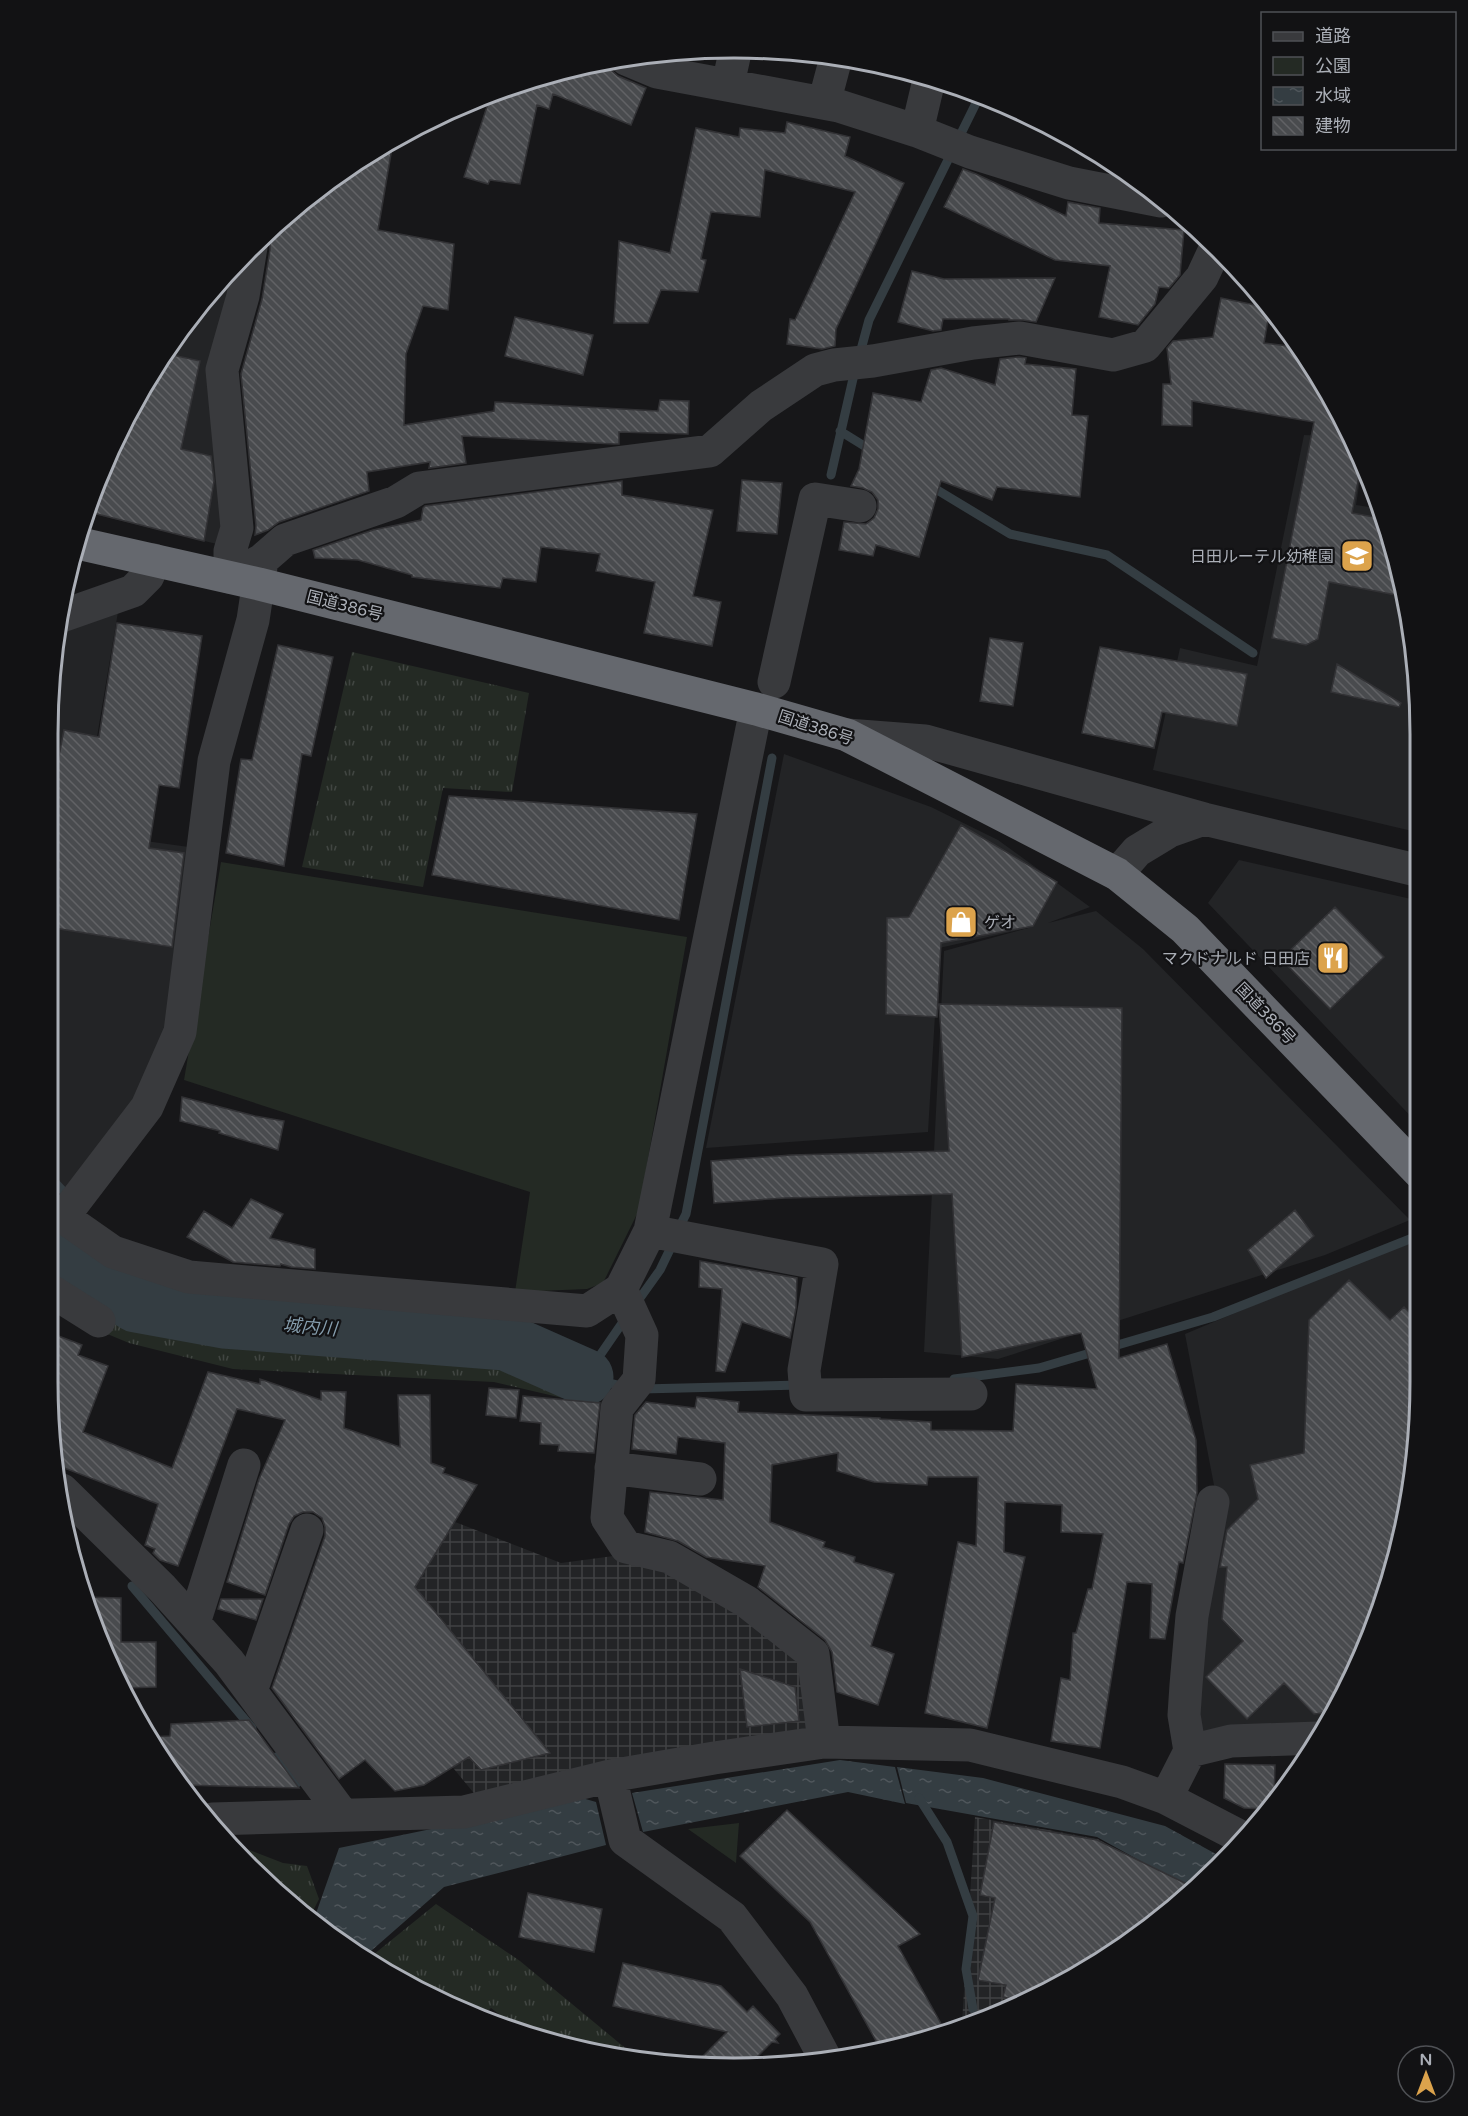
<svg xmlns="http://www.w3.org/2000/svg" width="1468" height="2116" font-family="'Varela Round','Noto Sans JP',sans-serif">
<defs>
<pattern id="industrial-grid" width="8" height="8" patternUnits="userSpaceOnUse" patternTransform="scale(1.5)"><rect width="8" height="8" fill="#232426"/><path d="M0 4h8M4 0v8" fill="none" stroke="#404143"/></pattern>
<pattern id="grass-tufts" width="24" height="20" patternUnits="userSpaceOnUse" patternTransform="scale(1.5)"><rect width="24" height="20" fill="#242a24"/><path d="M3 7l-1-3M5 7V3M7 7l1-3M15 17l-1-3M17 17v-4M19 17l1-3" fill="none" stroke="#414642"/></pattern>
<pattern id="water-ripples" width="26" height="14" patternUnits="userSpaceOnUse" patternTransform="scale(1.5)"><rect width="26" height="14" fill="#343d42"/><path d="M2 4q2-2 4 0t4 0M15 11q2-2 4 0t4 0" fill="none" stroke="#4f565b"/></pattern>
<pattern id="building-back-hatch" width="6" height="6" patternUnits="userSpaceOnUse" patternTransform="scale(1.5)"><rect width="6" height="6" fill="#494b4e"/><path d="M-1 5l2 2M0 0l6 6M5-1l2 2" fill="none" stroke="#616265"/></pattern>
</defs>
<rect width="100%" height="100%" fill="#171719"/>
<!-- built -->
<path fill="#232426" d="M239 262 221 545 85 512 140 391Z
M1304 435 1351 437 1362 467 1356 505 1376 508 1407 601 1420 734V794L1412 831 1153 770 1180 648 1257 666Z
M120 600 81 832 196 848 187 951 143 1105 71 1194 48 1171V734L59 621Z
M784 754 931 807 998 840 1090 907 1048 923 1096 911 1143 949 1410 1220 1325 1255 998 1359 924 1352 944 951 1032 927 939 948 928 1132 706 1148Z
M1239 860 1420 901V1126L1208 903Z
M1420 1240V1382L1368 1645 1323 1729 1197 1734 1218 1506 1185 1334 1345 1267Z"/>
<!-- industrial -->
<path fill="url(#industrial-grid)" d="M406 1503 561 1563 621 1555 668 1568 802 1656 811 1732 477 1797 345 1636Z
M975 1817 1098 1839 1188 1894 1151 1926 1038 1997 962 2023Z"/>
<!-- grass -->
<path fill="url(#grass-tufts)" d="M352 652 529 693 512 792 443 788 423 887 302 867Z
M48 1262 116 1305 209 1330 507 1362 569 1390 567 1399 494 1382 233 1369 129 1343 93 1328 48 1304Z
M234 1844 283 1863 307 1866 319 1899 309 1919 282 1898Z
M436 1904 520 1961 641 2061 517 2028 491 2008 480 2018 471 2016 370 1961 368 1959Z"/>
<!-- green -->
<path fill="#242a24" d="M221 862 687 937 639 1210 603 1283 587 1289 515 1292 530 1192 184 1080Z
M739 1823 736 1863 688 1829Z"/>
<!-- water -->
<path fill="url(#water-ripples)" d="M840 1760 895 1767 905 1804 848 1792 643 1832 632 1793Z
M897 1767 983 1778 1165 1826 1225 1859 1193 1890 1097 1837 906 1803Z
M582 1798 596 1802 606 1845 444 1887 363 1958 313 1922 339 1848Z"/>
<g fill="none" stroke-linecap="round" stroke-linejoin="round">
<!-- stream -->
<path stroke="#343d42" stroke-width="9" d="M859 357 869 320 980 95
M840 431 874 452
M831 475 855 370
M929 485 1010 534 1107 555 1253 653
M48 1175 62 1190
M678 1230 686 1214 772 758
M635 1305 660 1270 673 1243
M954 1379 1039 1368 1213 1317 1420 1235
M626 1387 585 1377 627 1316
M642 1389 799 1385
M132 1586 252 1728
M276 1757 297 1783
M919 1798 947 1842 973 1916 966 1969 973 2009"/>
<!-- river -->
<path stroke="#343d42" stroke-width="57" d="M48 1244 54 1251 136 1304 224 1320 506 1342 585 1377"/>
</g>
<!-- building -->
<path fill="url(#building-back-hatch)" stroke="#323235" stroke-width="1.5" d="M607 60 611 70 618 76 646 88 631 125 553 94 549 109 537 105 520 184 490 180 488 184 464 177 491 94Z
M787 122 850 137 845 156 904 183 836 329 835 346 822 349 787 344 790 319 795 320 855 192 765 170 760 217 711 212 701 259 706 260 698 292 661 290 648 323H614L619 241 670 253 696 128 739 137 740 128 785 133Z
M393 142 378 230 454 244 448 310 423 306 406 354 404 425 494 411 495 402 658 411 660 400 689 401 688 434 619 432V444H614L462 436 466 463 429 468 430 462 367 472 369 491 279 522 268 530 255 535 256 526 241 374 262 299 270 250V231L353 163Z
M963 169 976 174 1066 216 1068 202 1100 208 1099 223 1184 230 1180 275 1169 288 1159 287 1155 304 1138 325 1099 317 1110 266 1055 260 944 207Z
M912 271 944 279 1055 278 1036 322 1023 320H1009V319H943L941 330 933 331 898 322Z
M1221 298 1270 308 1264 343 1297 347 1349 430 1361 465 1352 513 1379 518 1406 597 1329 582 1318 639 1306 645 1272 638 1314 422 1192 401V426L1162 425 1163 384H1171L1167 348 1173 341 1213 337Z
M515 317 593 335 583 375 505 356Z
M168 354 200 361 181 449 211 456 214 481 204 541 93 513 99 481 140 391Z
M1019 357 1026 358 1025 364 1076 369 1072 415 1088 416 1080 497 997 487 992 500 941 481 919 557 876 545 873 556 839 550 844 522 866 524 874 518 878 509V500L872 492 863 488 851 486 859 469 873 393 921 402 931 370 941 368 995 385 1000 359Z
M742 480 782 483 777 534 737 531Z
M622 481V495L713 510 693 596 721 602 712 646 644 633 655 582 596 571 600 554 541 547 536 582 503 578 500 588 412 577V575L358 560 315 558 313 550 373 530 421 520 423 508 425 506Z
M117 623 202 636 179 788 159 785 149 848 184 853 172 947 48 927V797H51L64 730 99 737Z
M990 638 1023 643 1013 706 980 701Z
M278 645 333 657 311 756 302 754 284 866 226 853 241 759 252 760Z
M1100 647 1247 674 1237 726 1162 712 1154 748 1082 733Z
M1337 664 1401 703 1399 707 1331 692Z
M449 796 697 814 679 920 432 875Z
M961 825 1057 882 1033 926 941 943 937 1017 886 1014 887 918 909 917Z
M1335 907 1384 957 1330 1009 1281 959Z
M939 1004 1122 1008 1119 1358 1167 1344 1196 1440 1197 1493 1183 1563 1179 1562 1165 1639 1150 1638 1152 1584 1127 1582 1100 1748 1051 1741 1061 1678 1070 1680 1073 1633H1076L1088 1589H1092L1103 1534 1061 1532 1062 1505 1005 1502 1004 1552 1025 1557 987 1728 925 1713 958 1542 976 1546 978 1477H928L927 1485 874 1482 837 1471 838 1453 772 1465 770 1522 825 1542 823 1547 855 1557 854 1562 894 1574 871 1646 894 1654 878 1705 837 1692 832 1652 825 1640 758 1587 765 1566 706 1557 678 1541 645 1532 650 1492 723 1500 725 1443 678 1437 676 1454 632 1449 635 1415 646 1402 695 1408 697 1397 739 1402 738 1412 880 1418V1419L931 1422V1430L1013 1431 1016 1384 1097 1389 1081 1333 962 1357 952 1194 785 1198 714 1203 711 1161 791 1155 949 1151Z
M182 1097 255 1116 284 1121 278 1150 219 1133 220 1131 180 1121Z
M251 1199 283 1214 270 1238 315 1249V1269L291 1267 281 1264 280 1266 233 1262 187 1237 204 1211 232 1228Z
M1295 1210 1314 1236 1266 1278 1248 1250Z
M700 1261 797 1278 796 1308 790 1338 742 1322 725 1372 716 1371 722 1289 699 1287Z
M1349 1280 1390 1320 1404 1307 1420 1323V1382L1407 1516 1368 1645 1331 1712 1314 1714 1284 1683 1247 1719 1206 1677 1243 1641 1222 1619 1227 1567H1220L1227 1530 1258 1499 1250 1465 1304 1453 1309 1320Z
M48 1332 82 1345 78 1355 108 1366 83 1432 172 1468 208 1372 260 1384V1379L321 1400V1391L346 1392 344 1428 400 1447 398 1395H430L431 1463 445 1468 443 1473 477 1485 415 1587 550 1753 481 1770 469 1757 424 1785 395 1791 365 1760 339 1779 272 1688 325 1536V1527L322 1518 313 1512H303L294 1516 289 1524 265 1595 227 1582 259 1479 285 1420 237 1409 178 1566 160 1560 153 1553 155 1549 145 1545 158 1504 59 1466 48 1382Z
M489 1388 519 1390 516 1418 486 1415Z
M523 1396 600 1403 594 1453 558 1451 559 1445 540 1444 541 1423 520 1421Z
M84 1597 121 1598V1642H156V1687L123 1688 100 1645Z
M221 1599H263L256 1620 218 1609Z
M740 1669 795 1687 799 1721 747 1727Z
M249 1720 299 1788 183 1785 163 1763 149 1737 170 1736 171 1724Z
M1225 1764 1275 1765 1274 1800 1267 1809 1244 1808 1224 1798Z
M787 1810 920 1934 898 1946 944 2029 881 2050 810 1922 740 1856Z
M994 1822 1097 1840 1195 1888 1151 1926 1038 1997 1025 2002 1003 1997 1006 1985 978 1980 995 1898 980 1895Z
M528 1893 602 1909 594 1952 519 1937Z
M623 1963 721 1986 747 2012 753 2006 780 2034 775 2039 778 2043 772 2042 748 2066 695 2064 727 2032 613 2006Z"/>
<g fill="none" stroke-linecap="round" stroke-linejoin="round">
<!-- minor -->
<path stroke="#393a3d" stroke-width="33" d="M626 59 657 72 839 106 917 131 970 152 1069 183 1161 201
M728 84 736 48
M824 103 836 58
M917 131 929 80
M251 247 243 296 222 370 237 528 230 551V577L262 560 285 540 396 502 419 488 710 451 761 406 815 370 834 365 873 361 973 343 1020 338 1113 355 1145 346 1202 277 1216 247
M262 560 253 620 214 761 180 1032 147 1107 63 1217 113 1252 189 1277 587 1311 621 1289 650 1231 756 709
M59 617 133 591 148 576 154 560
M774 682 815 499 860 506
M847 735 925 741 1204 819
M1117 874 1137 851 1170 831 1204 819 1420 871
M650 1231 822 1264 804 1370 806 1395 971 1394
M48 1289 99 1321
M621 1289 642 1335 639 1380 617 1408 607 1518 626 1547 669 1557 747 1602 813 1654 824 1742
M611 1468 700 1479
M62 1490 162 1588 229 1662 342 1814
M194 1623 244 1465
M251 1691 307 1530
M1190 1751 1184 1715 1186 1685 1192 1616 1213 1502
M610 1776 625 1840 732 1917 792 1996 826 2060
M1166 1798 1190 1751 1231 1741 1318 1738
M212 1819 464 1812 610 1776 714 1758 824 1742 970 1745 1122 1782 1166 1798 1243 1838"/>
<!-- highway -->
<path stroke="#65686e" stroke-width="33" d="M77 543 259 584 756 709 847 735 1117 874 1185 929 1420 1173"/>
</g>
<!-- icons -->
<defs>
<symbol id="school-square" viewBox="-11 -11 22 22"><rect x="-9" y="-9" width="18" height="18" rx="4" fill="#dca34c" stroke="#121214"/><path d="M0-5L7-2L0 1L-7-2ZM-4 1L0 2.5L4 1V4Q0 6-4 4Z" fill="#fff"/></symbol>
<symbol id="shop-square" viewBox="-11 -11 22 22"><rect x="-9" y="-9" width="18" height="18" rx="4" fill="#dca34c" stroke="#121214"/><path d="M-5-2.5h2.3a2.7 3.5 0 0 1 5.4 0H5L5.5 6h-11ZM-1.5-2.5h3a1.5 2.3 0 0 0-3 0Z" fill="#fff"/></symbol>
<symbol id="restaurant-square" viewBox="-11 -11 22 22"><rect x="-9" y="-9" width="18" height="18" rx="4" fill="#dca34c" stroke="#121214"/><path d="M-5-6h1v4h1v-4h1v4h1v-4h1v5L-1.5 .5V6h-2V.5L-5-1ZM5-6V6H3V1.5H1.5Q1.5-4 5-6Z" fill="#fff"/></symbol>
</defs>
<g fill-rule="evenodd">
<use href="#school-square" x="1338" y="537" width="38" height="38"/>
<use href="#shop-square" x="942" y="903" width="38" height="38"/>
<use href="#restaurant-square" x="1314" y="939" width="38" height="38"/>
</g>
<g text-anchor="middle" stroke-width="4.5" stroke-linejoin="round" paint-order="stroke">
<!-- poi labels -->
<g font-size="16" fill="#abafb7" stroke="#121214" text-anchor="end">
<text x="1334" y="562">日田ルーテル幼稚園</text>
<text x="984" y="928" text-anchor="start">ゲオ</text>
<text x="1310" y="964">マクドナルド 日田店</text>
</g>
<!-- street labels -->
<g font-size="16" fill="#abafb7" stroke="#121214">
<text transform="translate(345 605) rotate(14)" y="6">国道386号</text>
<text transform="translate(816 727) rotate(18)" y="6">国道386号</text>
<text transform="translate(1266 1013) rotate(46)" y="6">国道386号</text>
</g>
<!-- water labels -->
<g font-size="18" font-style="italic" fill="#869eae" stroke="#121214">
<text transform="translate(310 1327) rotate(5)" y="6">城内川</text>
</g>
</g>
<!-- crop -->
<path d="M0 0H1468V2116H0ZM734 58H734A676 676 0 0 1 1410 734V1382A676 676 0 0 1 734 2058H734A676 676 0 0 1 58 1382V734A676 676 0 0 1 734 58Z" fill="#121214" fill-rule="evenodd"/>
<path fill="none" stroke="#abafb7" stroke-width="3" d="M734 58H734A676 676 0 0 1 1410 734V1382A676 676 0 0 1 734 2058H734A676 676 0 0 1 58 1382V734A676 676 0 0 1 734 58Z"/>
<!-- legend -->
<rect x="1261" y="12" width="195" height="138" fill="#121214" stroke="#4f5155" stroke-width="1.5"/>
<rect x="1273" y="32" width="30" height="9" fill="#393a3d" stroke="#4f5155" stroke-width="1.5"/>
<text x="1315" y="42" font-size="18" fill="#abafb7">道路</text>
<rect x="1273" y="57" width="30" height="18" fill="#242a24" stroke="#4f5155" stroke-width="1.5"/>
<text x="1315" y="72" font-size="18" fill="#abafb7">公園</text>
<rect x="1273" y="87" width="30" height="18" fill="url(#water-ripples)" stroke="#4f5155" stroke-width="1.5"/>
<text x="1315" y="102" font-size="18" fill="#abafb7">水域</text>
<rect x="1273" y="117" width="30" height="18" fill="url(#building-back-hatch)" stroke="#4f5155" stroke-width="1.5"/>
<text x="1315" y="132" font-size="18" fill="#abafb7">建物</text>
<!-- north arrow -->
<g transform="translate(1426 2074)"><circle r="28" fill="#121214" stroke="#4f5155" stroke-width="1.5"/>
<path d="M0-4.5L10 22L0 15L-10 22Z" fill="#dca34c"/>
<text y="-9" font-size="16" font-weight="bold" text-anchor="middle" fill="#abafb7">N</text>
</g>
</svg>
